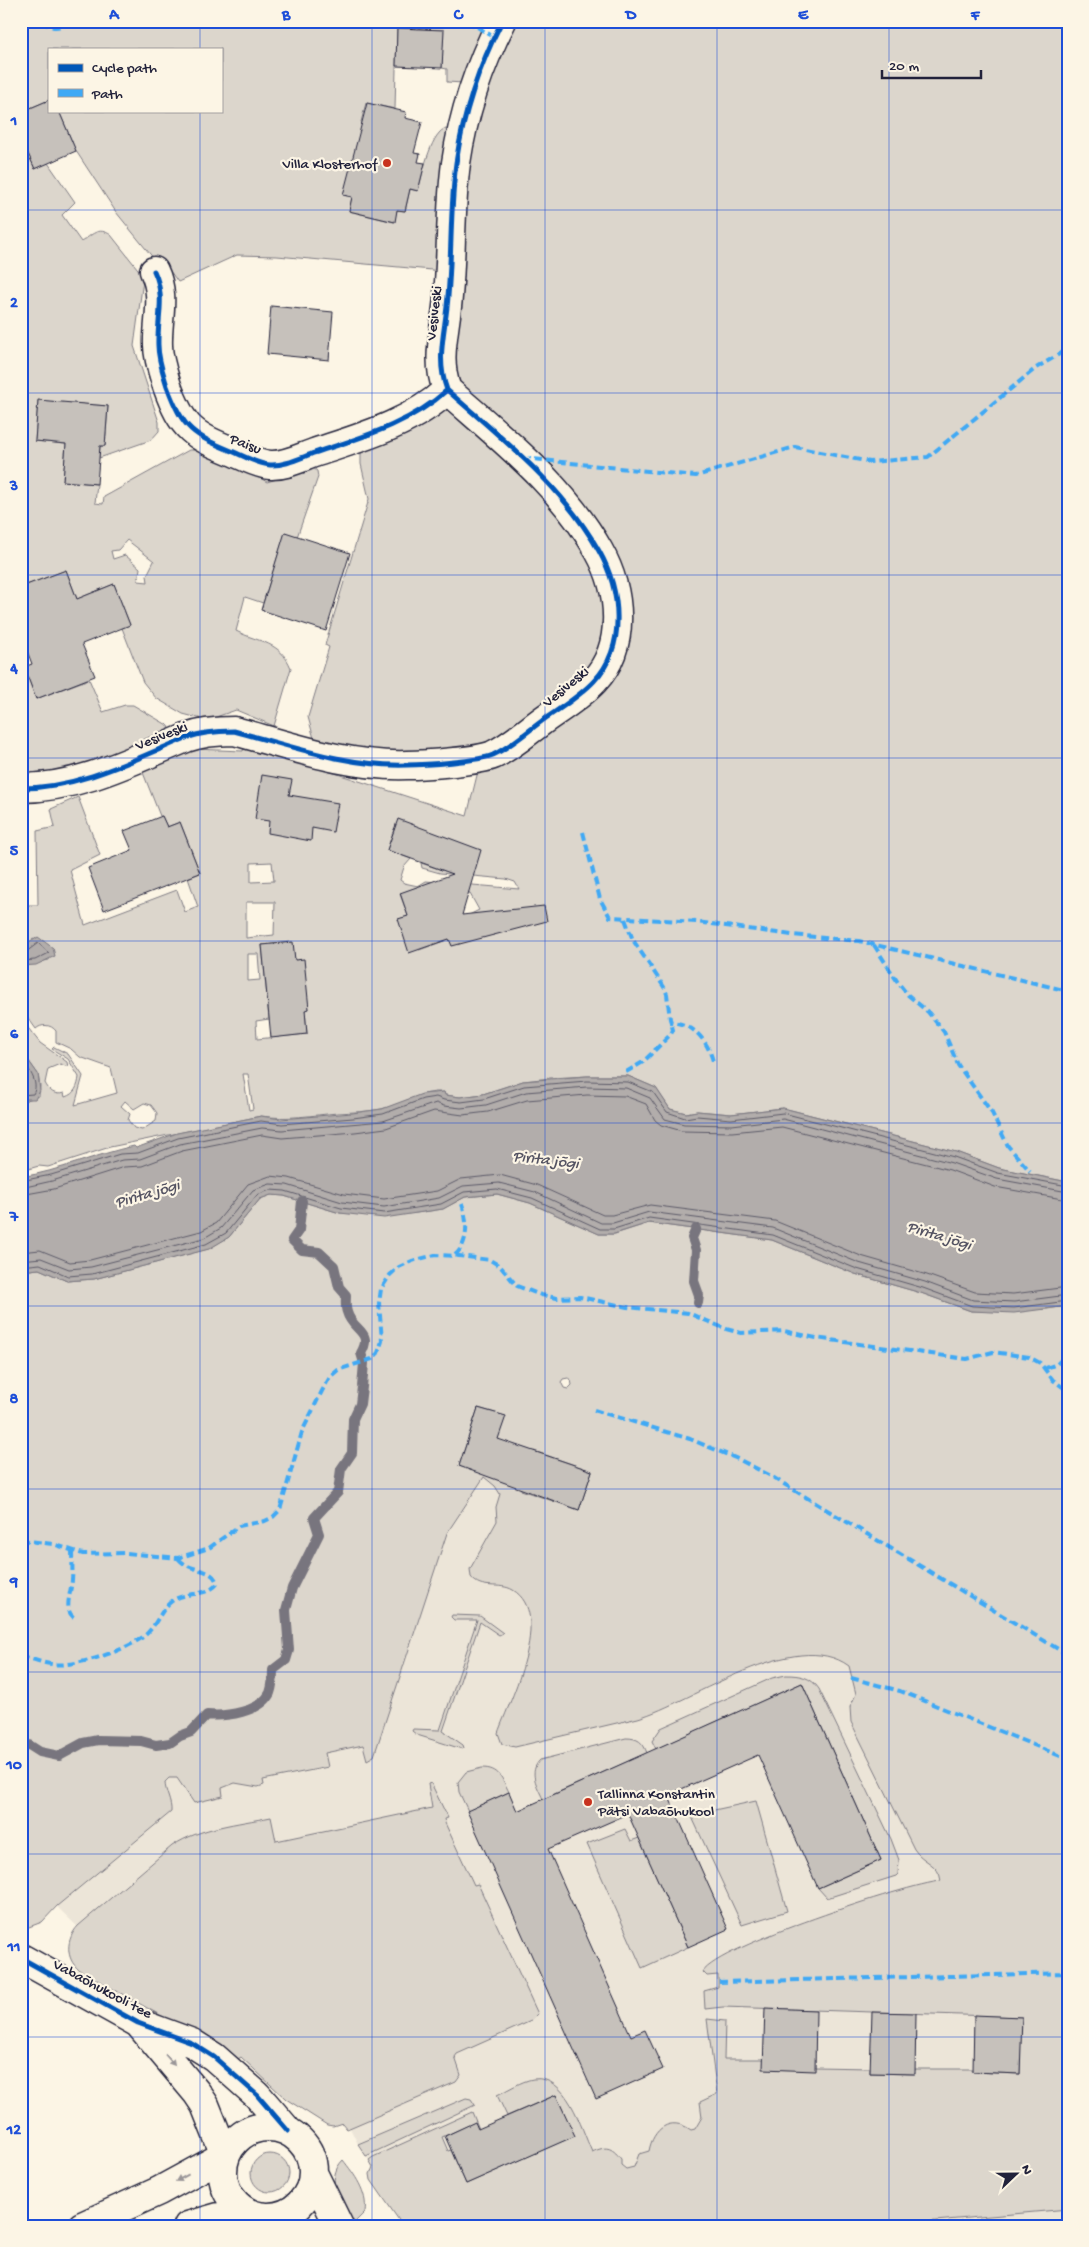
<svg xmlns="http://www.w3.org/2000/svg" width="1089" height="2247" font-family="'Gochi Hand',sans-serif">
<rect width="100%" height="100%" fill="#fcf5e5"/>
<filter id="ink" filterUnits="userSpaceOnUse"><feTurbulence type="fractalNoise" baseFrequency=".02" numOctaves="2"/><feDisplacementMap in="SourceGraphic" scale="10" xChannelSelector="R" yChannelSelector="G"/><feConvolveMatrix kernelMatrix="1 2 1 2 8 2 1 2 1" color-interpolation-filters="sRGB"/></filter>
<g filter="url(#ink)">
<!-- built -->
<path fill="#ece5d8" d="M471 1470 579 1510 731 1496 1068 1911V2226H428L377 2173 358 2144 345 2118 83 1932 49 1899Z"/>
<!-- green -->
<path fill="#dcd6cc" stroke="#7f7c84" fill-rule="evenodd" d="M21 21H1068V1182L999 1168 956 1152 783 1108 731 1114 697 1111 686 1113 670 1109 656 1088 628 1076H587L550 1078 523 1081 483 1094 460 1097 445 1095 444 1092C421 1090 402 1105 381 1109 367 1112 352 1112 338 1113 312 1115 287 1120 261 1116L110 1147 48 1167 39 1166 21 1171V1102L39 1096 40 1086 38 1074 21 1050V1019L40 1043 67 1062 68 1067 60 1064 48 1069 45 1083C49 1091 55 1096 64 1093L65 1097C75 1094 78 1086 79 1077L68 1059 52 1049 54 1047 68 1054 83 1076 75 1105 117 1093 111 1068 80 1057 71 1049 56 1042V1031C51 1024 41 1024 36 1029L21 1008V966L49 960 53 948 33 939 23 947C26 937 21 936 21 927L28 921 26 905H38L37 831 55 827 51 809 78 797 100 855 70 870 85 925 177 890 185 912 198 907 188 878 200 873 180 822 167 827 162 816H160L142 770 194 749 243 751 245 744 467 816 479 767 460 749 371 754 315 742 308 717 329 647 325 645 369 499 361 464V451L433 414 463 83 447 82V69L442 68 443 30 397 28 395 109 366 103 361 122 369 125 343 195 352 197 349 211 394 222 397 210 405 211 410 189 418 191C422 176 430 136 444 129L453 130 443 271 277 256 237 255 178 282 170 271 163 270 116 212 76 151 59 111H221V49H49V100L21 112ZM394 829 409 833 445 871 421 863 422 868 440 873 506 879 515 882 519 889 426 881 418 886 404 883 400 880 404 867 411 859 387 850ZM272 862 274 881 251 882V863ZM420 886 469 892 479 910 451 924 455 937 419 950 399 919 408 916 400 894ZM246 902H275L274 935 246 938ZM292 942 295 960 309 1009 305 1010 307 1034 257 1039 256 1021 269 1019 262 945ZM248 954H258L260 980 248 981ZM243 1074H248L253 1109 249 1110ZM125 1101 134 1109 144 1103 151 1105 157 1113 156 1121 142 1130 134 1128 128 1120 130 1114 121 1106Z
M21 138 35 169 48 163 75 202 62 215 81 242C92 235 98 226 111 235L145 278 143 280 134 346 159 422V431L151 440 99 458 100 446H105L108 406 38 401 35 441 66 444 63 481 97 484 95 503 103 504 104 497 189 450H213L267 482 313 468 317 471 318 477 297 537 285 533 263 603 245 597 236 631C260 643 280 641 291 668L274 726 236 710 210 719H202L183 714 156 698 143 682 122 628 130 625 114 584 77 599 66 570 21 587ZM127 540 154 561 147 575 148 582 138 581 140 568 125 555 113 559 111 551 118 550Z
M21 673 27 675 36 699 89 679 103 712 125 705H133L169 726 171 731 106 762 21 778Z
M497 1194 530 1203 599 1234H615L649 1223 772 1240 855 1274 921 1293 971 1311 1047 1309 1068 1306V2209L880 2226H403L371 2180 370 2174 373 2167 369 2160 373 2157 472 2112 479 2129 474 2123 442 2137 448 2151 451 2150 466 2184 574 2136 556 2095 507 2116 497 2095C508 2090 521 2081 533 2079 567 2074 581 2128 592 2152 606 2146 611 2146 621 2159V2165L626 2169 634 2167 639 2154 649 2151C653 2129 670 2115 691 2130L695 2129 702 2117 700 2102 717 2094 707 2019 725 2021 724 2059H763L815 2067 870 2068V2073L914 2074 915 2069H973V2072L1020 2074 1021 2017 723 2007 705 2009 704 1991 718 1987V1975L707 1976 703 1972C717 1947 907 1884 941 1881 939 1863 923 1863 914 1849L851 1722 850 1707 856 1694 849 1666C795 1626 693 1702 638 1718L515 1747 502 1744 498 1733C510 1699 554 1615 513 1590 500 1582 481 1591 471 1577L470 1569 497 1521 496 1507 500 1494 495 1486 484 1477 447 1533 374 1756 367 1760 363 1745 325 1753 328 1767 263 1780 264 1785 258 1787 235 1783 222 1788 223 1796 194 1803 177 1778H169L165 1782C165 1792 172 1802 171 1812L57 1906 42 1922 21 1930V1271L39 1269 67 1281 94 1279 208 1249 229 1237 260 1199 271 1195 284 1196 340 1213H416L443 1209 465 1197ZM568 1378 571 1380 572 1385 568 1389 564 1388 561 1382 563 1379ZM478 1408 505 1416 486 1475 459 1466ZM534 1451 592 1471 579 1510 521 1490Z
M452 1615 480 1616 503 1633 499 1635 480 1622 443 1731 463 1745 464 1748 462 1749 417 1735 412 1731 413 1729 440 1730 477 1620H454L451 1617Z
M786 1675C800 1675 811 1677 819 1689L891 1839 899 1860 898 1874 896 1876 827 1898 818 1888 881 1860 802 1683 656 1749 652 1741 661 1728 772 1678Z
M626 1738C638 1738 643 1742 647 1753L543 1799C537 1786 528 1772 540 1760Z
M482 1768C499 1768 502 1778 509 1792L468 1811 459 1792 458 1782 466 1772Z
M431 1783 448 1818 444 1819 445 1823 474 1885 478 1884 538 2014 531 2021 457 2054 455 2057 461 2075 456 2082 347 2129 342 2123 333 2126 327 2125 286 2099 241 2057 235 2061 194 2034 79 1970C65 1958 66 1939 78 1926L172 1846C201 1827 237 1824 271 1817L276 1841 432 1808 428 1784Z
M756 1801 787 1911 742 1925 691 1815Z
M625 1829 631 1841 639 1838 688 1947 642 1968 587 1844Z
M466 2098 471 2099 475 2105 366 2156 358 2144Z
M251 2173a19 19 0 1 1 38 0a19 19 0 1 1-38 0Z
M343 2160C354 2174 368 2192 365 2212L353 2224C340 2206 324 2179 343 2160Z"/>
<!-- water -->
<path fill="#b2adab" stroke="#78757e" d="M38 937 53 948 55 956 36 965 21 966V948Z
M21 1050 38 1074 40 1091 35 1099H26L21 1102Z
M587 1076H628L656 1088 670 1109 686 1113 697 1111 731 1114 783 1108 956 1152 999 1168 1068 1182V1306L1014 1313 971 1311 921 1293 855 1274 772 1240 649 1223 614 1234H599L530 1203 497 1194 465 1197 443 1209 384 1218 340 1213 284 1196 271 1195 260 1199 229 1237 209 1249 94 1279 67 1281 39 1269 21 1271V1177C60 1171 96 1154 134 1146L136 1148 177 1133 261 1116 281 1119 352 1113 382 1109 422 1094 444 1092 445 1095 460 1097 483 1094 523 1081Z"/>
<g fill="none" stroke-linecap="round" stroke-linejoin="round">
<!-- shore -->
<path stroke="#5c5a68" stroke-width="1" d="M21 952H26L38 943 49 953 35 960 21 961
M21 1058C28 1068 40 1083 33 1094L21 1095
M21 1181 51 1175 120 1154 138 1153 178 1138 261 1121 282 1124 353 1118 383 1114 423 1099 436 1097 444 1100 461 1102 484 1099 524 1086 587 1081 628 1082 653 1092 667 1112 685 1118 697 1116 731 1119 783 1113 954 1157 998 1173 1068 1186
M21 1188 52 1181 122 1160 140 1159 180 1144 262 1128 282 1130 383 1121 436 1103 444 1106 461 1108 486 1105 526 1092 587 1087 626 1088 650 1098 665 1119 684 1124 732 1125 783 1119 952 1163 997 1179 1068 1192
M21 1195 54 1189 124 1167 142 1166 182 1151 262 1135 282 1138 355 1132 386 1128 434 1111 463 1115 488 1112 527 1100 587 1095 625 1096 646 1104 655 1120 661 1125 682 1131 732 1132 782 1127 950 1170 995 1187 1068 1200
M21 1252 40 1250 70 1262 90 1260 201 1231 216 1223 248 1184 270 1176 289 1178 344 1194 384 1199 437 1191 461 1179 500 1175 537 1185 603 1215H612L650 1205 775 1221 861 1256 927 1275 975 1292 1013 1294 1068 1287
M21 1260 41 1258 69 1269 91 1267 204 1238 221 1228 253 1190 270 1184 287 1185 342 1202 384 1207 439 1198 463 1186 499 1183 535 1192 601 1223H613L649 1212 773 1228 859 1263 925 1282 973 1300 1014 1302 1068 1295
M21 1266 40 1264 68 1276 92 1274 206 1244 226 1233 257 1195 270 1190 285 1191 341 1208 384 1213 441 1204 464 1192 497 1189 532 1198 600 1229H614L649 1218 773 1235 857 1269 923 1288 972 1306 1014 1308 1068 1301"/>
<!-- stream -->
<path stroke="#78757e" stroke-width="10" d="M696 1229 692 1238 696 1250 694 1281 699 1295 698 1303
M21 1745H29L40 1752 59 1756 83 1743 98 1740 141 1741 156 1745 170 1743 180 1736 191 1732 207 1715C225 1717 261 1712 270 1693 273 1685 273 1678 273 1670L286 1660 289 1650 286 1610 292 1588 319 1534 314 1518 338 1492 341 1469 352 1453 353 1419 360 1404 362 1387 364 1363 361 1353C374 1331 352 1331 347 1312 345 1307 346 1300 346 1295L339 1287 334 1266 319 1252 302 1250 292 1240 299 1230 302 1201"/>
</g>
<!-- building -->
<path fill="#c6c1bb" stroke="#22223b" d="M397 28 444 30 442 68 396 66Z
M49 100V111H59L76 151 35 169 21 138V112Z
M367 103 406 112 405 118 422 122 414 153 420 154 418 162 425 163 418 191 410 189 405 211 397 210 395 222 349 211 352 197 343 195Z
M271 306 333 312 329 360 267 354Z
M38 400 108 406 105 446H100L97 484 63 481 66 444 35 441Z
M285 532 350 553 326 631 261 610Z
M66 570 77 599 114 584 130 625 82 644 95 676 36 699 24 667 32 664 21 635V587Z
M262 775 292 780 289 795 338 803 333 832 312 828 311 841 268 833 269 821 255 819Z
M162 816 167 827 180 822 200 873 104 910 88 868 132 850 124 831Z
M398 819 481 850 462 915 544 906 547 921 452 946 449 939 409 953 398 919 408 916 400 893 453 874 387 850Z
M293 942 295 960 304 959 309 1009 305 1010 307 1034 271 1038 262 945Z
M478 1408 506 1416 498 1439 592 1471 579 1510 459 1466Z
M802 1683 881 1860 818 1888 758 1755 668 1795 728 1929 688 1947 628 1814 548 1849 631 2036 645 2030 663 2069 596 2099 467 1811 509 1792 517 1811Z
M765 2008 816 2010 815 2071 763 2069Z
M872 2012 916 2013 915 2074 870 2073Z
M974 2015 1022 2017 1020 2074 973 2072Z
M556 2095 575 2136 466 2184 445 2136 475 2122 478 2129Z"/>
<g fill="none" stroke-linecap="round" stroke-linejoin="round">
<defs>
<path id="minor" d="M154 271C166 296 157 319 158 345 158 359 163 373 167 386 183 430 193 435 234 452 245 457 258 464 270 465 284 466 300 458 314 453 359 438 411 424 447 390
M21 788C80 788 133 760 186 738 202 732 217 731 234 731 291 746 348 767 407 765 425 765 479 761 493 755 512 746 529 730 546 718 562 707 580 696 594 681 627 646 621 590 599 551 562 485 502 439 447 390 435 358 446 329 448 296 452 252 450 207 456 163 463 115 480 64 502 21
M21 1958 138 2023 192 2043 214 2057 257 2095 288 2131
M139 2024 197 2093 205 2105 225 2155
M223 2172a45 45 0 1 1 90 0a45 45 0 1 1-90 0Z
M313 2173 339 2226
M82 2226 159 2191 225 2155
M188 2226 219 2217 248 2213"/>
</defs>
<!-- minor casing -->
<use href="#minor" stroke="#22223b" stroke-width="31"/>
<!-- minor -->
<use href="#minor" stroke="#fcf5e5" stroke-width="28"/>
<!-- quiet -->
<path stroke="#3fa9f5" stroke-width="4" stroke-dasharray="8 4" stroke-linecap="butt" d="M41 21C52 29 60 29 71 21
M467 21 494 37
M523 458 696 476 795 447 870 462 928 457 1036 368 1068 349
M583 832 600 899 610 917 697 922 792 935 859 941 1068 991
M625 919 633 940 664 987 667 994 670 1019 671 1022C694 1024 707 1040 713 1061
M874 945 899 984 908 995 928 1012 944 1032 958 1065 992 1113 1008 1146 1030 1171
M626 1072 643 1062 671 1034 673 1030 671 1022
M455 1255C469 1243 468 1221 462 1204
M1046 1368 1057 1364 1068 1353
M594 1410 690 1439 740 1460 769 1475 1068 1655
M21 1540 53 1544 83 1554 126 1553 178 1558 209 1548 239 1526 265 1521 273 1517 280 1510 302 1432 322 1391 330 1377 338 1370 372 1359 378 1353 382 1341 379 1303 381 1289 390 1275 399 1267 412 1261 435 1255 459 1256 490 1260 500 1266 517 1286 541 1295 557 1298 580 1297 627 1307 688 1313 726 1329 741 1333 784 1331 816 1338 967 1359 993 1352 1029 1357 1040 1363 1053 1380 1068 1391
M72 1551C72 1560 73 1570 72 1579 72 1591 61 1613 77 1619
M21 1656C31 1658 41 1663 51 1664 73 1668 126 1651 144 1636 156 1627 160 1610 172 1601 186 1591 207 1597 217 1584 214 1566 190 1574 178 1558
M851 1678 900 1691 1068 1759
M719 1982 1068 1973"/>
<defs>
<path id="cycleway" d="M154 271C166 296 157 319 158 345 158 359 163 373 167 386 183 430 193 435 234 452 245 457 258 464 270 465 284 466 300 458 314 453 359 438 411 424 447 390
M21 788C80 788 133 760 186 738 202 732 217 731 234 731 291 746 348 767 407 765 425 765 479 761 493 755 512 746 529 730 546 718 562 707 580 696 594 681 627 646 621 590 599 551 562 485 502 439 447 390 435 358 446 329 448 296 452 252 450 207 456 163 463 115 480 64 502 21
M21 1958 138 2023 192 2043 214 2057 257 2095 288 2131"/>
</defs>
<!-- cycleway casing -->
<use href="#cycleway" stroke="#fcf5e5" stroke-width="8"/>
<!-- cycleway -->
<use href="#cycleway" stroke="#0057b8" stroke-width="5"/>
</g>
<!-- one-way arrows -->
<defs><path id="oneway-solid" d="M-6-.8H1V-3.2L6.5 0L1 3.2V.8H-6Z" transform="scale(1.25)"/></defs>
<g fill="#9a9698">
<use href="#oneway-solid" transform="translate(170 2060) rotate(49)"/>
<use href="#oneway-solid" transform="translate(182 2178) rotate(152)"/>
</g>
</g>
<!-- grid -->
<path fill="none" stroke="#1d4ed8" stroke-width="1" stroke-opacity="0.55" d="M200 21V49M372 21V2226M545 21V2226M717 21V2226M889 21V2226M200 111V2226M21 210H1068M21 393H1068M21 575H1068M21 758H1068M21 941H1068M21 1123H1068M21 1306H1068M21 1489H1068M21 1672H1068M21 1854H1068M21 2037H1068"/>
<!-- markers -->
<g fill="#c8321e" stroke="#fcf5e5" stroke-width="2">
<circle cx="387" cy="163" r="5"/>
<circle cx="588" cy="1802" r="5"/>
</g>
<g text-anchor="middle" stroke-width="4.5" stroke-linejoin="round" paint-order="stroke">
<!-- poi labels -->
<g font-size="15" fill="#22223b" stroke="#fcf5e5" text-anchor="end">
<text x="377" y="168">Villa Klosterhof</text>
<text x="598" y="1798" text-anchor="start">Tallinna Konstantin<tspan x="598" dy="17">Pätsi Vabaõhukool</tspan></text>
</g>
<!-- street labels -->
<g font-size="15" fill="#22223b" stroke="#fcf5e5">
<text transform="translate(433 313) rotate(-84)" y="5">Vesiveski</text>
<text transform="translate(246 443) rotate(21)" y="5">Paisu</text>
<text transform="translate(565 686) rotate(-40)" y="5">Vesiveski</text>
<text transform="translate(161 735) rotate(-22)" y="5">Vesiveski</text>
<text transform="translate(103 1988) rotate(28)" y="5">Vabaõhukooli tee</text>
</g>
<!-- water labels -->
<g font-size="16" font-style="italic" fill="#545362" stroke="#fcf5e5">
<text transform="translate(546 1158) rotate(7)" y="6">Pirita jõgi</text>
<text transform="translate(147 1192) rotate(-16)" y="6">Pirita jõgi</text>
<text transform="translate(940 1234) rotate(17)" y="6">Pirita jõgi</text>
</g>
</g>
<!-- margin -->
<rect width="1089" height="2247" fill="none" stroke="#fcf5e5" stroke-width="55"/>
<!-- legend -->
<rect x="48" y="48" width="175" height="65" fill="#fcf5e5" stroke="#a5a1a1"/>
<rect x="58" y="64" width="25" height="8" fill="#0057b8" stroke="#a5a1a1"/>
<text x="92" y="72" font-size="15" fill="#22223b">Cycle path</text>
<rect x="58" y="89" width="25" height="8" fill="#3fa9f5" stroke="#a5a1a1"/>
<text x="92" y="98" font-size="15" fill="#22223b">Path</text>
<!-- north arrow -->
<g transform="translate(1016 2174) rotate(68)" stroke="#fcf5e5" stroke-width="4" paint-order="stroke">
<path d="M0-4L9 19L0 12L-9 19Z" fill="#22223b"/>
<text y="-8" font-size="14" font-weight="bold" text-anchor="middle" fill="#22223b">N</text>
</g>
<!-- scale -->
<path d="M882 70v8h99v-8" fill="none" stroke="#22223b" stroke-width="2.5"/>
<text x="889" y="70" font-size="15" fill="#22223b" stroke="#fcf5e5" stroke-width="4" paint-order="stroke">20 m</text>
<rect x="28" y="28" width="1034" height="2192" fill="none" stroke="#1d4ed8" stroke-width="2"/>
<g font-size="16" text-anchor="middle" font-weight="bold" fill="#1d4ed8">
<text x="114" y="19">A</text>
<text x="286" y="19">B</text>
<text x="458" y="19">C</text>
<text x="631" y="19">D</text>
<text x="803" y="19">E</text>
<text x="975" y="19">F</text>
<text x="14" y="125">1</text>
<text x="14" y="307">2</text>
<text x="14" y="490">3</text>
<text x="14" y="673">4</text>
<text x="14" y="855">5</text>
<text x="14" y="1038">6</text>
<text x="14" y="1221">7</text>
<text x="14" y="1403">8</text>
<text x="14" y="1586">9</text>
<text x="14" y="1769">10</text>
<text x="14" y="1951">11</text>
<text x="14" y="2134">12</text>
</g>
</svg>
